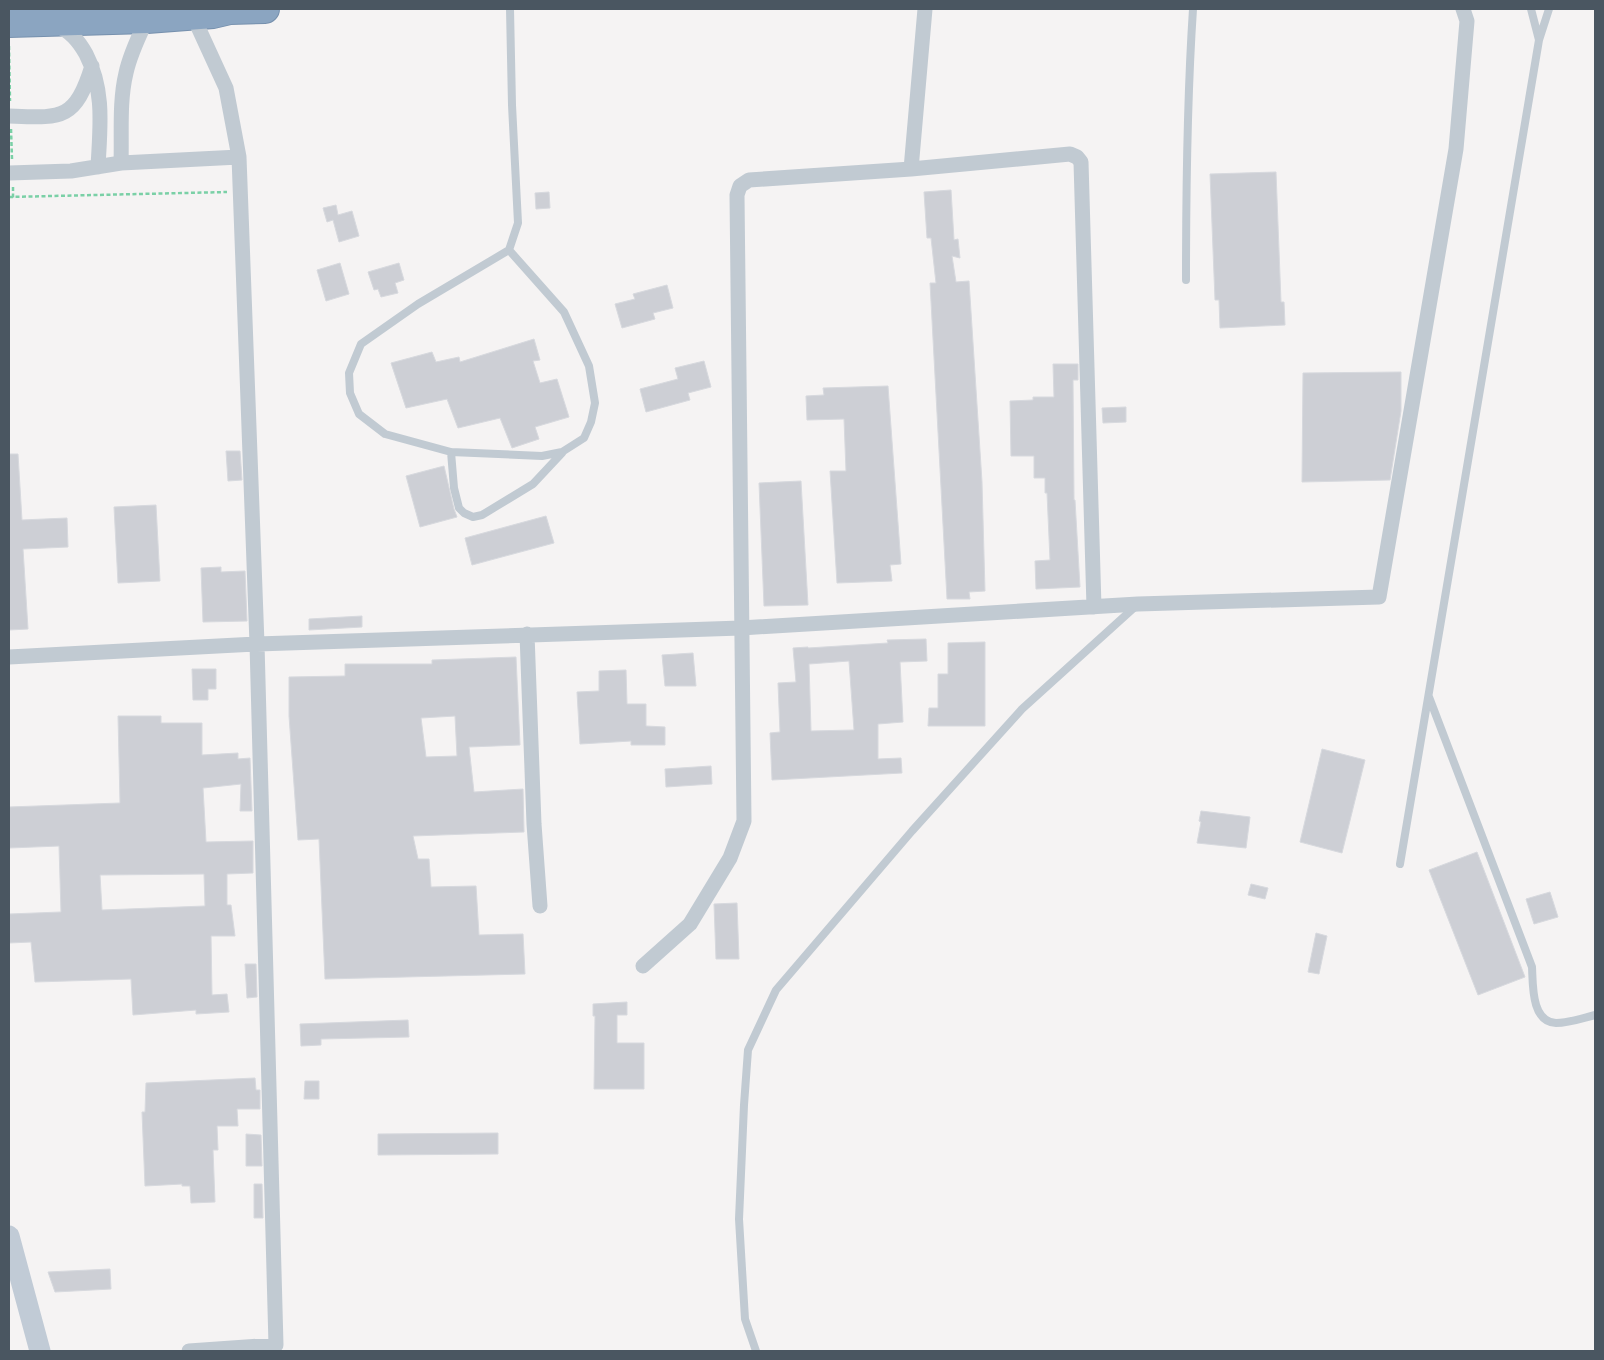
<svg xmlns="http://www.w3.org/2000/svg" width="1604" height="1360" font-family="'Work Sans',sans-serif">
<rect width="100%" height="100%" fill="#f5f3f3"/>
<!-- building -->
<path fill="#cdcfd5" stroke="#d7d9de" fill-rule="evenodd" d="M1276 172 1281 302H1284L1285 325 1220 328 1219 300H1215L1210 174Z
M951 190 954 240 958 239 960 258 952 256 956 282 969 281 982 482 985 591 969 592 970 599H947L930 283H936L931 238H927L924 192Z
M549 192 550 208 536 209 535 193Z
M336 205 338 215 352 211 359 236 339 242 333 220 327 222 323 208Z
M340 263 349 294 326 301 317 270Z
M399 263 404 280 395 283 398 293 381 297 378 289 374 290 368 272Z
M667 285 673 308 653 313 655 319 622 328 615 304 635 299 633 294Z
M534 339 540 360 533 361 540 383 557 379 569 417 535 427 539 439 512 448 500 418 458 428 447 399 406 408 391 363 432 352 436 362 459 357 460 362Z
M704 361 711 387 688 393 690 400 646 412 640 389 678 379 675 368Z
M1053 364H1078V380H1073L1074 500H1075L1080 587 1036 589 1035 561 1050 560 1047 493H1045V478H1034V456H1011L1010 401 1033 400V397H1054Z
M1401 372V411L1390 480 1302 482 1303 373Z
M888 386 901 564 890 565 892 581 837 583 830 471H846L844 419 807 420 806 396 824 395 823 388Z
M1126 407V422L1103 423 1102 408Z
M226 451H240L242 480 228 481Z
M9 454H18L22 520 67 518 68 547 23 549 28 629 9 630Z
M444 466 454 509 457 517 420 527 406 476Z
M801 481 808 605 764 606 759 483Z
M156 505 160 581 118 583 114 507Z
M546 516 554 543 472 565 465 538Z
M221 567V572L245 571 247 621 203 622 201 568Z
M362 616V627L309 630V619Z
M926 639 927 661 900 662 903 722 878 724V759L901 758 902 773 772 780 770 733 780 732 778 683 796 682 793 648 808 647V648L888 643 887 640ZM849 661 854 730 811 731 809 664Z
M985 642V726H928L929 708H938V674H948V643Z
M693 653 696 686H665L662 655Z
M516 657 520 745 469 747 474 792 523 789 524 832 413 836 418 859H429L431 887 476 886 479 935 523 934 525 974 325 979 319 839 298 840 289 716V677L345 676V664H432V660ZM455 716 457 756 426 757 421 718Z
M192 669H216V689H208V700H193Z
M626 670 627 704H646V726L665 727V745H631V741L580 744 577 692 599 691V671Z
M118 716H161V723H202V755L238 753V759L250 758 252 811H240L241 784 203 788 206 842 253 841V873L227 874V905H231L235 936H211L212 995 227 994 229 1012 196 1014V1010L133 1015 131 979 35 982 31 942 9 943V914L61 912 59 846 9 848V807L120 803ZM204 874 205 906 102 910 100 875Z
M1322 749 1365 760 1342 853 1300 842Z
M711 766 712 784 666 787 665 769Z
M1201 811 1250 817 1246 848 1197 843 1201 822 1199 821Z
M1477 852 1525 977 1478 995 1429 870Z
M1251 884 1268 888 1265 899 1248 895Z
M1550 892 1558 917 1534 924 1526 899Z
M737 903 739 959H716L714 904Z
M1316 933 1327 936 1319 974 1308 972Z
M245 964H256L257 997 247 998Z
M627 1002V1015H617V1043H644V1089H594L595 1016H593V1004Z
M408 1020 409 1037 321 1039V1045L301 1046 300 1024Z
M255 1078 256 1090H260V1109H237L238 1126H217L218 1150H213L215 1202 191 1203 190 1186H182V1184L145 1186 142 1112H145L146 1083Z
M305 1081H319V1099H304Z
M498 1133V1154L378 1155V1134Z
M246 1134 261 1135 262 1166H246Z
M254 1184H262L263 1218H254Z
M110 1269 111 1289 55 1292 48 1272Z"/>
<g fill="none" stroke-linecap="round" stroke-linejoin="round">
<defs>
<path id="highway" d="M9 23 147 19 213 14 230 10 265 9"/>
</defs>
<!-- highway casing -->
<use href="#highway" stroke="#7690ad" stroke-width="30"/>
<!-- path -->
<path stroke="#7ad0a6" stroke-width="2.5" stroke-dasharray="4 2.5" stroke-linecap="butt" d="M9 46 10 101
M11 129 12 159
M13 187V198
M9 197 227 192"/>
<!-- lane -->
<path stroke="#c1cad2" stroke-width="8" d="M1539 40 1549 9
M509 250 564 312 589 366 595 403 591 422 584 438 562 452 542 456 451 452 385 434 359 414 350 393 349 373 361 344 418 304 509 250 518 223 512 105 510 9
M1186 280C1186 190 1187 99 1193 9
M451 452 454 488 459 508 464 513 473 517 482 515 533 484 562 453
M1429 697 1532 967C1533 984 1531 1022 1556 1023 1569 1023 1583 1018 1595 1015
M1400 864 1539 40 1531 9
M756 1351 745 1319 739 1219 744 1105 748 1050 776 990 912 831 1022 709 1137 605"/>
<!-- street -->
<path stroke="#c1cad2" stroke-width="15" d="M56 25C71 32 78 40 86 54 105 91 100 127 98 167
M9 116C61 118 75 121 92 66
M121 163C122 134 119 102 126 73 130 54 139 36 147 19
M911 169 925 9
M9 173 71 171 121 163 239 157
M527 634 534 824 540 906
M9 657 257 644 741 628 1138 604 1379 597 1456 149 1467 21 1463 9
M643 966 690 924 730 858 744 821 737 195 740 186 749 180 911 169 1070 154 1077 157 1081 162 1094 607
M189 1351 276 1345 257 644 239 157 226 88 193 16"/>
<!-- secondary -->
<path stroke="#c1cbd6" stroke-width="21" d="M9 1236 40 1351"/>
<!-- highway -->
<use href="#highway" stroke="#8ba5c1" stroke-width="28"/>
</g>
<!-- border -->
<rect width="1604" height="1360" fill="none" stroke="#4a5661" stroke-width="20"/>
</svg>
